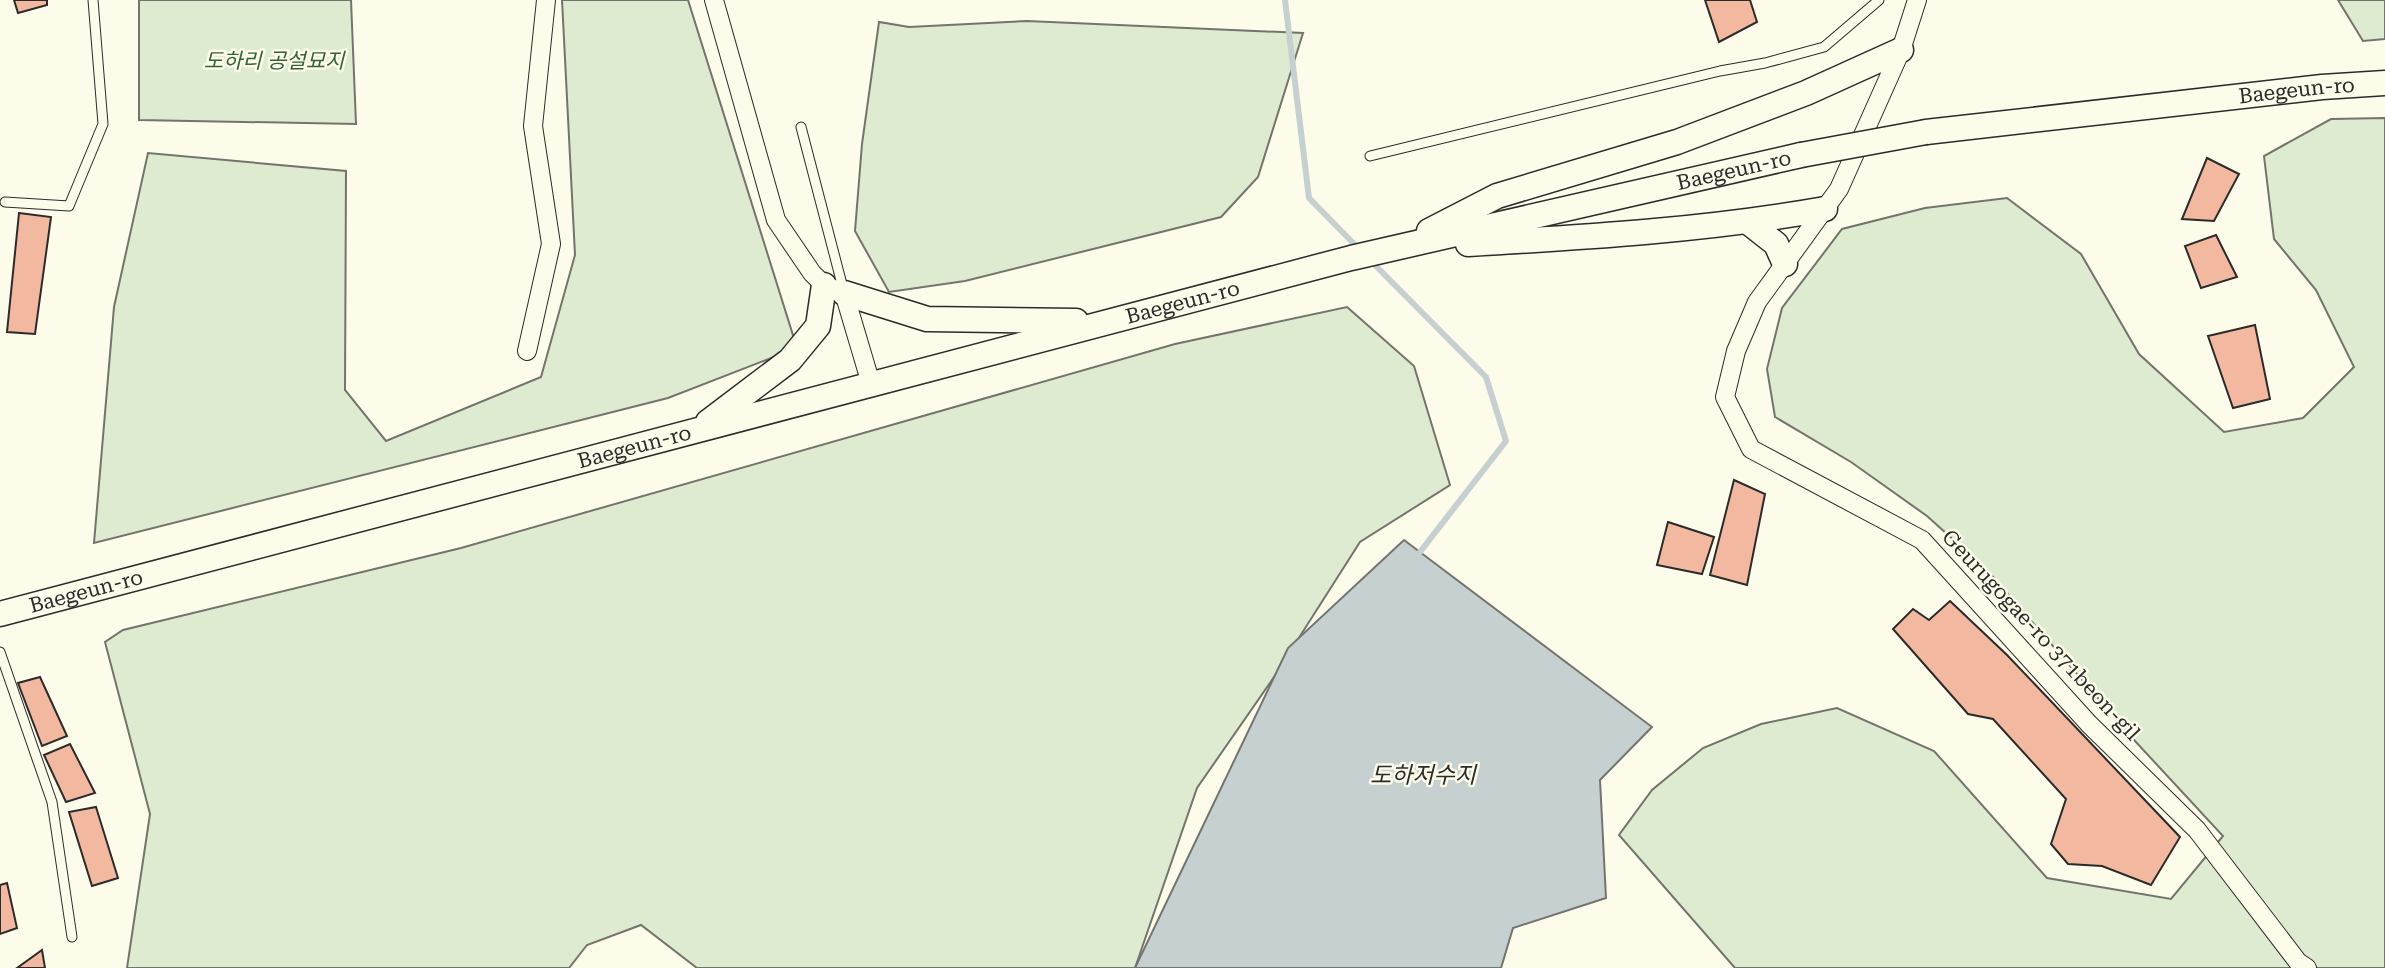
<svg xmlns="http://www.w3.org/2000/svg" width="2385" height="968" font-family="'Roboto Serif','Noto Sans KR',serif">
<rect width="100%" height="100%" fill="#fdfbea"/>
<!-- green -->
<path fill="#deebd1" stroke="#74746e" stroke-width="2" d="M139 0H351L356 124 139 120Z
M562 0H688L797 348 668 398 94 543 114 307 148 153 346 171 345 390 386 441 541 377 575 255Z
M2338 0H2385V39L2363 41Z
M1027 21 1303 33 1258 177 1221 217 965 281 889 292 855 231 862 144 879 22 909 27Z
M2385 118V968H1735L1619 835 1652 790 1703 748 1761 724 1837 708 1934 751 2047 878 2171 899 2223 836 2135 741 1988 571 1927 516 1851 462 1775 417 1767 369 1782 308 1842 229 1925 208 2007 198 2081 254 2139 354 2224 432 2303 418 2354 367 2316 290 2274 239 2264 156 2331 119Z
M1347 307 1414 366 1450 485 1360 542 1274 677 1197 788 1135 968H697L641 925 587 945 569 968H127L150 814 105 642 123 630 461 548 1175 344Z"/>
<!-- water -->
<path fill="#c7d0d0" stroke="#74746e" stroke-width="2" d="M1404 540 1652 727 1600 780 1606 898 1513 928 1501 968H1135L1288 648Z"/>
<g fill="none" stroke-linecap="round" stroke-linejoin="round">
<!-- stream -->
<path stroke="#c7d0d0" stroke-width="6" d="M1285 0 1309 198 1359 249
M1370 260 1486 377 1506 441 1420 552"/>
</g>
<!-- building -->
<path fill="#f2b8a0" stroke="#2b2b2b" stroke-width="2" d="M14 0H47V5L18 13Z
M1705 0H1750L1757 22 1719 42Z
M2207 158 2239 174 2214 221 2182 219Z
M19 213 51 217 35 334 7 332Z
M2216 235 2237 277 2201 288 2185 246Z
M2255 325 2270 399 2233 408 2208 336Z
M1734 480 1765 494 1747 585 1710 575Z
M1668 522 1714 537 1702 574 1657 565Z
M1950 601 2007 655 2180 837 2151 885 2102 866 2068 864 2051 844 2066 799 1993 719 1968 714 1893 629 1913 609 1929 620Z
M40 677 67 736 42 746 18 683Z
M70 744 95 793 66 802 44 755Z
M96 807 118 878 92 886 69 812Z
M7 883 17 928 0 934V885Z
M42 950 45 968H17Z"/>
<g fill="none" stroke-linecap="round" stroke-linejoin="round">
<defs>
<path id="lane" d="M801 127 844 292
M1370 156 1720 71 1765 63 1824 47 1879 0
M5 202 69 206 103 124 93 0
M0 652 52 802 72 937"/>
<path id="street" d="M714 0 776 220 812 273 824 285 844 293 871 384
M1917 0 1901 50 1839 189 1757 302 1736 351 1725 397 1751 449 1922 540 2089 724 2197 830 2298 962 2307 968
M527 351 551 244 533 126 546 0"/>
<g id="secondary">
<path id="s1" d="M1926 132 2322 87 2385 83"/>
<path d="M1748 222 1776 244 1785 264"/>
<path d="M1429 231 1497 196 1677 142 1806 93 1901 50"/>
<path d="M1468 244C1588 237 1707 230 1825 209"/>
<path d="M844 293 927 319 1076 321"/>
<path d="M708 422 790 360 818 326 824 285"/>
<path id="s2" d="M0 614 1351 258 1801 155"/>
</g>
</defs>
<!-- lane casing -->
<use href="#lane" stroke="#2b2b2b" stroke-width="11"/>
<!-- street casing -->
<use href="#street" stroke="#2b2b2b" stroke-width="20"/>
<!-- secondary casing -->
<use href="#secondary" stroke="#2b2b2b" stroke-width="27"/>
<!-- lane -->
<use href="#lane" stroke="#fdfbea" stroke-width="9"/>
<!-- street -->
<use href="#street" stroke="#fdfbea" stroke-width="18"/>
<!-- secondary -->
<use href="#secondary" stroke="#fdfbea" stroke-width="24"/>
<defs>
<path id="secondary-bridge" d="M1801 155 1926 132"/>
</defs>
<!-- secondary-bridge casing -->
<use href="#secondary-bridge" stroke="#2b2b2b" stroke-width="27" stroke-linecap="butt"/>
<!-- secondary-bridge -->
<use href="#secondary-bridge" stroke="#fdfbea" stroke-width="24"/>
</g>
<g text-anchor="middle" stroke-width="5" stroke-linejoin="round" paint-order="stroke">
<!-- park labels -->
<g font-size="21" font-style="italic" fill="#34623c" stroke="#fdfbea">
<text x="274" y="68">도하리 공설묘지</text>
</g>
<!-- street labels -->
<g font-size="21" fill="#2b2b2b" stroke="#fdfbea">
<text dy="7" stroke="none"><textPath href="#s1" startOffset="373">Baegeun-ro</textPath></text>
<text dy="7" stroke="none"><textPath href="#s2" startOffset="1790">Baegeun-ro</textPath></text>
<text dy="7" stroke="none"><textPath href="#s2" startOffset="1223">Baegeun-ro</textPath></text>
<text dy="7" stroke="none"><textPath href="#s2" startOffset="656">Baegeun-ro</textPath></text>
<text dy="7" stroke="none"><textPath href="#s2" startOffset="89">Baegeun-ro</textPath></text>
<text transform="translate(2041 635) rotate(47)" y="7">Geurugogae-ro 371beon-gil</text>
</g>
<!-- water labels -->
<g font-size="23" font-style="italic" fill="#2b2b2b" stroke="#fdfbea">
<text x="1423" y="783">도하저수지</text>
</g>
</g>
</svg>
